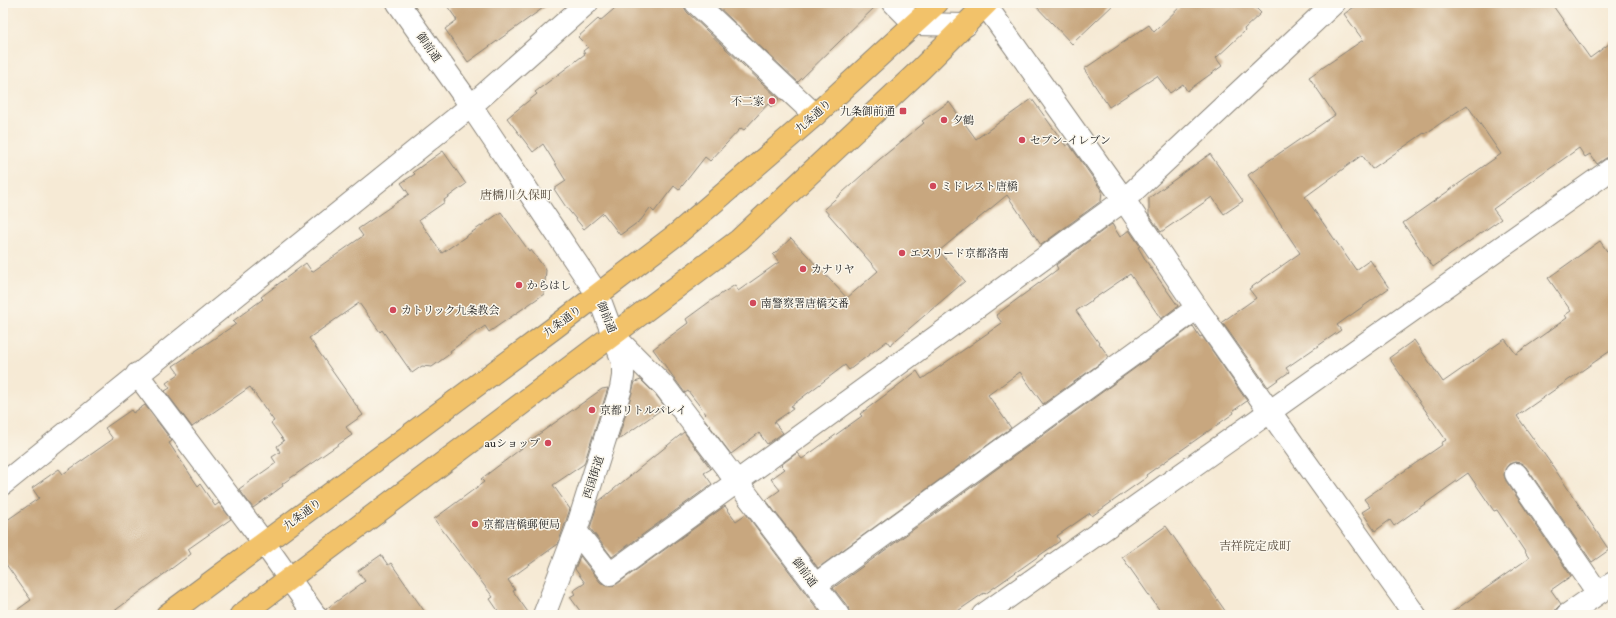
<svg xmlns="http://www.w3.org/2000/svg" width="1616" height="618" font-family="Vollkorn,'Noto Serif JP',serif">
<rect width="100%" height="100%" fill="#fbf7ec"/>
<filter id="ink" filterUnits="userSpaceOnUse"><feTurbulence type="fractalNoise" baseFrequency=".025" numOctaves="2"/><feDisplacementMap in="SourceGraphic" scale="8" xChannelSelector="R" yChannelSelector="G"/><feConvolveMatrix kernelMatrix="1 2 1 2 8 2 1 2 1" color-interpolation-filters="sRGB"/></filter>
<filter id="wash" filterUnits="userSpaceOnUse"><feTurbulence type="fractalNoise" baseFrequency=".012" numOctaves="4" result="noise"/><feDisplacementMap in="SourceGraphic" scale="16" xChannelSelector="R" yChannelSelector="G"/><feGaussianBlur stdDeviation="0.9" result="paint"/><feColorMatrix in="noise" values="0 0 0 0 0 0 0 0 0 0 0 0 0 0 0 0 0 1.4 0 .05"/><feComposite in="paint" operator="in"/></filter>
<g filter="url(#wash)">
<rect width="100%" height="100%" fill="#f6ead5"/>
<g id="blocks">
<!-- building -->
<path fill="#c8a77f" d="M445 3H550L468 62 445 29 457 20Z
M621 3H684V7L687 12 779 99 771 107 768 104 744 130 741 128 710 161 705 157 679 190 674 186 654 212 650 208 641 220 620 235 603 213 584 229 566 207 554 189 566 181 543 144 533 152 507 118 537 94 535 92 585 54 583 51 588 47 578 37 598 19 600 21Z
M714 3H879L798 82Z
M1033 3H1115L1072 44Z
M1184 3H1251L1261 13 1244 29 1245 31 1216 58 1222 66 1187 91 1183 84 1170 93 1157 76 1109 107 1084 69 1149 25 1154 32Z
M1360 3H1551L1590 58 1613 41V156L1606 158 1597 164 1590 154 1585 157 1579 148 1493 209 1501 219 1433 267 1403 223 1501 154 1467 105 1425 134 1424 133 1372 169 1362 155 1305 197 1356 270 1370 260 1389 288 1337 325 1341 330 1286 368 1289 372 1268 387 1222 322 1256 298 1249 289 1300 253 1248 175 1335 115 1309 77 1363 40 1344 14Z
M1032 99 1066 146 1069 144 1102 191 1101 201 1041 245 1007 195 939 251 965 281 890 345 887 341 849 370 845 365 791 406 793 409 774 422 783 433 767 444 759 433 731 454 703 417 706 414 688 391 685 393 653 349 688 323 686 319 712 300 735 285 738 291 779 262 773 255 791 238 847 298 878 271 824 209 880 159 924 123 922 121 949 102 976 139Z
M443 151 466 184 444 200 445 202 419 220 442 253 501 212 529 251 531 250 546 270 544 294 489 332 485 326 450 351 451 353 432 367 422 366 412 373 382 330 380 332 359 303 309 338 363 415 346 427 352 435 282 484 283 486 253 508 239 489 276 463 272 457 280 452 277 446 284 441 271 423 274 421 250 387 192 427 165 391 170 388 166 383 179 374 173 366 236 324 233 321 263 299 261 297 306 263 312 272 363 236 358 229 409 194 401 183 415 174 413 172Z
M1210 154 1243 201 1224 214 1212 197 1161 232 1149 215V198Z
M1112 224 1120 237 1129 230 1140 246 1138 247 1146 261 1178 306 1161 319 1130 274 1076 311 1109 357 1043 404 1020 372 988 395 1011 428 818 568 766 500 780 490 771 479 785 469 781 465 797 453 802 459 862 416 860 414 917 371 922 379 1002 323 996 315 1058 269 1056 265Z
M1600 241 1613 260V349L1517 416 1554 468 1609 550 1592 562 1526 467 1521 463 1515 462 1509 464 1505 469 1504 475 1506 481 1571 576 1551 590 1561 604 1556 609 1555 615H1448L1529 558 1497 510 1494 511 1468 473 1394 526 1390 520 1375 531 1362 512 1370 507 1364 499 1442 445 1441 443 1446 440 1389 358 1414 340 1443 382 1505 339 1516 354 1567 318 1565 315 1571 311 1548 278Z
M1193 326 1200 337 1202 336 1247 401 1233 411 1234 413 1146 475 1147 477 1092 516 1090 513 1057 536 1060 541 985 594 984 593 952 615H850L848 607 833 588Z
M641 380 656 395 665 407 618 440 635 382Z
M608 388 584 464 553 485 570 509 558 544 508 580 515 590 513 591 530 615H501L490 599 493 597 434 519 484 482 481 479 526 445 525 444 602 389Z
M145 405 172 441 169 443 198 486 200 484 215 506 219 503 231 519 188 549 191 554 109 615H10L31 600 3 560V523L39 498 32 488 59 469 63 474 113 439 105 428 131 410 133 413Z
M684 432 711 469 704 473 712 484 612 557 590 528 598 502Z
M725 506 736 521 746 514 822 615H583L570 597 575 594 573 591 585 583 575 569 580 556 600 582 606 586H612L617 584Z
M1166 526 1228 615H1163L1122 557Z
M381 555 388 565 391 563 427 615H327L326 609 365 581 358 571Z"/>
</g>
</g>
<g filter="url(#ink)">
<use href="#blocks" fill-opacity="0" stroke="#898378" stroke-width="1"/>
<g fill="none" stroke-linecap="round" stroke-linejoin="round">
<defs>
<path id="minor" d="M398 3 471 106 598 295 623 362V376L621 388 576 531 544 615
M696 3 815 115
M894 3 915 24 966 25
M984 3 1124 200 1197 308 1270 412 1415 615
M617 339 665 387 838 615
M137 374 264 543 315 615
M1516 474 1598 593
M3 484 471 106 587 3
M576 531 610 574 1124 200 1334 3
M815 585 1197 308
M983 615 1613 168
M1567 615 1613 583"/>
<path id="highway" d="M167 615 554 328 677 234 815 115 937 3
M241 615 739 240 921 69 987 3"/>
</defs>
<!-- minor casing -->
<use href="#minor" stroke="#898378" stroke-width="24"/>
<!-- highway casing -->
<use href="#highway" stroke="#898378" stroke-width="24"/>
<!-- minor -->
<use href="#minor" stroke="#fff" stroke-width="22"/>
<!-- highway -->
<use href="#highway" stroke="#f2c26a" stroke-width="22"/>
</g>
</g>
<!-- markers -->
<g fill="#d1495b" stroke="#fbf7ec" stroke-width="1.5">
<circle cx="772" cy="101" r="4"/>
<rect x="899" y="107" width="8" height="8" rx="2"/>
<circle cx="944" cy="120" r="4"/>
<circle cx="1022" cy="140" r="4"/>
<circle cx="933" cy="186" r="4"/>
<circle cx="902" cy="253" r="4"/>
<circle cx="803" cy="269" r="4"/>
<circle cx="519" cy="285" r="4"/>
<circle cx="753" cy="303" r="4"/>
<circle cx="393" cy="310" r="4"/>
<circle cx="592" cy="410" r="4"/>
<circle cx="548" cy="443" r="4"/>
<circle cx="475" cy="524" r="4"/>
</g>
<g text-anchor="middle" stroke-width="3" stroke-linejoin="round" paint-order="stroke">
<!-- street labels -->
<g font-size="11" fill="#1c1c1c" stroke="#fbf7ec">
<text transform="translate(429 47) rotate(55)" y="4">御前通</text>
<text transform="translate(813 116) rotate(-42)" y="4">九条通り</text>
<text transform="translate(607 317) rotate(68)" y="4">御前通</text>
<text transform="translate(562 321) rotate(-37)" y="4">九条通り</text>
<text transform="translate(593 477) rotate(-72)" y="4">西国街道</text>
<text transform="translate(302 514) rotate(-37)" y="4">九条通り</text>
<text transform="translate(805 572) rotate(53)" y="4">御前通</text>
</g>
<!-- poi labels -->
<g font-size="11" fill="#1c1c1c" stroke="#fbf7ec" text-anchor="start">
<text x="764" y="105" text-anchor="end">不二家</text>
<text x="895" y="115" text-anchor="end">九条御前通</text>
<text x="952" y="124">夕鶴</text>
<text x="1030" y="144">セブン-イレブン</text>
<text x="941" y="190">ミドレスト唐橋</text>
<text x="910" y="257">エスリード京都洛南</text>
<text x="811" y="273">カナリヤ</text>
<text x="527" y="289">からはし</text>
<text x="761" y="307">南警察署唐橋交番</text>
<text x="401" y="314">カトリック九条教会</text>
<text x="600" y="414">京都リトルバレイ</text>
<text x="540" y="447" text-anchor="end">auショップ</text>
<text x="483" y="528">京都唐橋郵便局</text>
</g>
<!-- neighbourhood labels -->
<g font-size="12" fill="#584d3f" stroke="#fbf7ec">
<text x="516" y="199">唐橋川久保町</text>
<text x="1255" y="550">吉祥院定成町</text>
</g>
</g>
<!-- margin -->
<rect width="1616" height="618" fill="none" stroke="#fbf7ec" stroke-width="16"/>
</svg>
